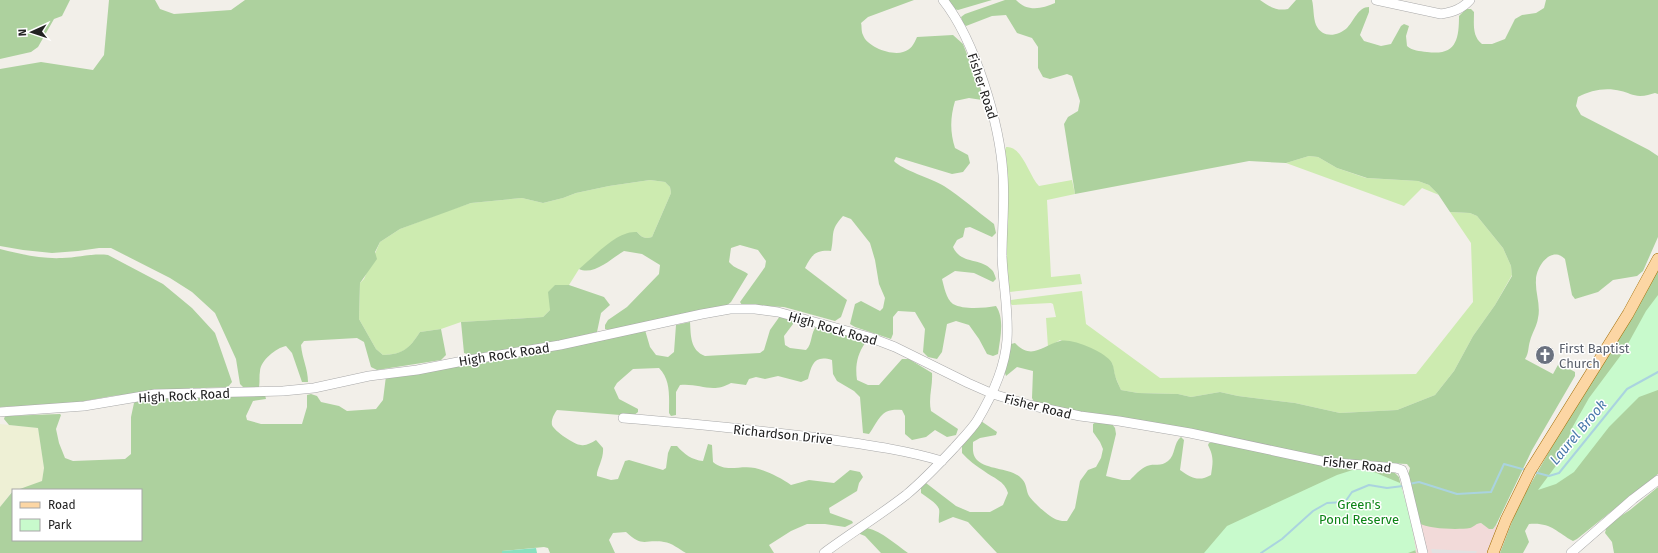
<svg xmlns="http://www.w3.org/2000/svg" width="1658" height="553" font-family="'Fira Sans',sans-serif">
<rect width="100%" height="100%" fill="#f2efe9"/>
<!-- commercial -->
<path fill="#f2dad9" d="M1419 522 1481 523 1485 526 1493 529 1496 525 1509 530 1500 553H1416L1410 524Z"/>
<!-- farmland -->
<path fill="#eef0d5" d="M0 424 38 428 44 468 42 481 28 487 13 490 0 507Z"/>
<!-- grass -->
<path fill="#cdebb0" d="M1006 147C1022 145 1029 176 1039 186L1072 180 1075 194 1047 200 1051 277 1080 274 1082 284 1010 292 1007 290 1004 154Z
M1309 156 1318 157 1337 168 1366 178 1418 181 1429 185 1439 195 1422 188 1404 206 1286 163Z
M650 180 665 182 670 187 671 193 652 237C645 239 642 238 637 232L579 269 569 285H555L550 310 543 317 461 322 441 329 420 332C409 349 404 354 383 355L376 349 359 319 360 283 364 279 380 242 400 229 447 211 471 203 522 198 543 203 563 198 576 193 609 186Z
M1450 212 1470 213 1477 216 1503 248 1511 266 1512 275 1495 305 1473 336 1454 371 1435 395 1397 410 1340 413 1295 403 1238 396 1220 392 1191 397 1178 394 1138 393 1121 390 1115 376 1112 363 1060 340 1048 347 1046 318 1056 317 1053 304 1051 303 1012 305 1010 303 1011 300 1082 291 1086 324 1160 378 1416 374 1473 302 1471 243Z"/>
<!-- forest -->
<path fill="#add19e" d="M0 0H70L62 16 54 19 38 47 31 52 0 59Z
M109 0H155L160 9 174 14 231 10 245 0H914L868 17 861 23C862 26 861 31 863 35 867 47 892 56 903 52 911 50 914 44 917 37L953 35 963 44 982 93V100L969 98 955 101C950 118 950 132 955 148L968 155 970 163 963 172 952 174 896 157 894 161C902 170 931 178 944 186 961 197 977 211 994 224L996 233 992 237 970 227 965 228 963 237 957 240 953 247C961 265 980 257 992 270 994 272 995 276 996 279L993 282 974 273 955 271 942 279C944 286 946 299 953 304 964 310 984 308 996 306 1005 319 1000 339 998 354L993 356 987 354 979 339 969 325 956 321 947 324 942 352 937 359 928 357 923 352 925 329 915 312 898 311 893 317V334L891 339 855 327 850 324 855 304 861 301 880 311 883 308 885 298 879 284 875 260 870 243 851 219 843 216C829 231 835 235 831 251 816 250 812 254 805 268L847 300 841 317 835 321 784 307 742 305 740 302 765 267 766 261 758 250 740 245 731 248 729 262C735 269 741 269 748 274L731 302 725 307 690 312 609 330 605 329V325L608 320 627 307 659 274 660 265 642 254 624 251C612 258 594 276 579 269 594 257 617 230 637 232 642 238 645 239 652 237L671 193 670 187 665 182 650 180 609 186 576 193 563 198 543 203 522 198 471 203 400 229 380 242 375 252 377 259 360 283 359 319 376 349 383 355C403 354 409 349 420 332L441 329 446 355 441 360 377 370 371 367 364 342 357 338 304 341 301 345C302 358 308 369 308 382H302L292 353 286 346C276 348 261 360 260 371 259 376 260 381 259 387L244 388 240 384 236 359 215 313 192 292 170 278 111 248H99L78 251 52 253 23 250 0 246V69L41 62 93 70 104 55Z
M947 0H992L958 10 954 9Z
M1005 0H1016C1027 12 1042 9 1055 3V0H1260C1270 7 1276 11 1288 9L1296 0H1312C1314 8 1313 17 1316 25 1322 38 1337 37 1347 28 1354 21 1358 7 1369 7V12L1360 35 1364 41 1381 46 1391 44 1401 26 1404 24 1409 26 1406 36 1407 46C1413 51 1419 51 1427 52 1456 56 1459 40 1459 16L1466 9H1471L1474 12C1474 24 1472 36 1482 44H1492L1505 39 1515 19 1522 15 1536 13 1544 8 1546 0H1658V94L1655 93C1650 94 1646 96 1640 96 1633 96 1627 92 1621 91 1606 87 1591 90 1578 97L1576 106 1581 115 1649 150 1658 156V237L1643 271 1637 276 1613 280 1598 292 1575 299 1572 295 1565 259C1551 245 1536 267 1536 280 1535 293 1541 305 1538 318 1537 326 1532 333 1530 341 1528 347 1529 353 1525 359L1553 374 1559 363 1575 372V376L1532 450 1496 525 1493 529H1489L1481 523C1476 523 1474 527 1470 528 1458 530 1428 529 1419 523L1408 475 1410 468 1407 464 1342 461 1090 414 1034 402 1032 398 1033 371 1017 367 1006 376 1004 370 1011 344 1015 343C1032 361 1043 345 1060 341 1072 338 1106 352 1112 363 1114 367 1114 372 1115 375 1116 380 1119 385 1121 390L1138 393 1178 394 1191 397 1220 392 1238 396 1295 403 1340 413 1397 410 1435 395 1454 371 1473 336 1495 305 1512 276 1511 266 1503 248 1477 216 1470 213 1450 212 1438 194 1429 185 1418 181 1367 178 1337 168 1318 157 1309 156 1286 163 1249 161 1075 194 1064 124 1068 117 1078 111 1080 101 1072 76 1067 74 1050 79 1043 77 1038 68V47L1032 38 1017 33 1006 15 992 16 966 26 963 23 961 17 965 14Z
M0 249C20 254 41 259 62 258 77 258 92 253 108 255L163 284 192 308 215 333 232 382 228 387 179 389 112 396 63 405 0 407Z
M1658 270V474L1577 539 1573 541C1556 532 1551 522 1529 524L1525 531 1529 542 1523 553H1500L1518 506 1558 436Z
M555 285H569L604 297 610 305 601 313 597 332 555 342 470 355 464 353 461 322 543 317 550 310 548 292Z
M780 316 794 321 793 324 784 336 785 345 790 348 806 350C813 344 810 332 817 326L863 339 865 343C857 355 855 366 857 380L868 385H879L902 359H909L932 373C933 386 928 398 931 411L958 429 956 435 947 437 935 430 926 437 912 440 905 434V416L902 410C880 408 880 419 869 434L863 433 860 397 854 391 837 381 833 374 832 360C814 355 812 364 808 379L801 382 778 376 765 379 756 377 749 379 746 385 731 383C712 394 700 383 680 385L676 392V415L671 416 669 413C669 397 671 380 659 368L633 369 617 383 614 388 619 399 638 409V412L633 416 557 410C554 414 551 420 552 425 554 431 575 445 581 445 586 446 591 443 596 440L603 448C604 459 596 470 597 476L611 480 618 479 625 461 629 460 663 470 666 468 668 453 671 446H677C684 454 692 460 703 461L708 444 712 445 713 462C726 473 739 465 755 468 767 471 781 478 791 485L809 480 834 483 850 470 860 472 863 477 859 483 857 491 829 508 830 513 852 521 853 523 845 527 825 524H807L791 531 769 545 774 553H686C679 549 672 543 664 542 644 539 643 548 626 532L613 533 609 540 615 553H550L548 548 544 547 502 551V553H0V507L13 491V540H141V490H17L42 481 44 468 38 428 9 425 4 419 5 416 60 414 61 415 56 429 59 443 65 458 73 461 125 459 131 454V417L134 403 139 399 265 395 266 399 253 401 246 416 247 420 261 424H302L307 407V395L311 394 317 396 321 402 339 406 347 411 376 409 383 400 386 376 645 330 650 347 656 355 668 357 674 352 676 325 690 322C691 336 690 350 705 356L760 353 764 350 770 330Z
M981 421 997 432 996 435 980 438 973 442C973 448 972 455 977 460 989 471 1011 467 1022 479 1027 484 1026 491 1029 496 1034 503 1050 518 1058 520 1060 521 1064 521 1067 521L1075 508 1080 481 1088 470 1096 467 1101 458 1103 449 1100 442 1093 432V424L1096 422 1112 424 1115 428 1116 434 1106 476 1122 480H1130C1135 475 1140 469 1147 466 1154 463 1161 467 1168 461 1176 455 1173 443 1181 437L1184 440 1180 470C1191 478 1199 482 1211 475 1213 462 1214 457 1208 445L1209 443 1213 442 1394 472 1399 477 1416 553H997L968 522 953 517 939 523C938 518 940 514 939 509 937 503 926 497 921 493V486L926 483 956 506 970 512H990L1003 505 1008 493C1005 481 993 478 984 471 976 466 968 460 962 453V444Z
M1658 487V553H1614L1612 542 1605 533 1607 525 1630 510Z
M867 528C883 532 895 544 908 553H881L865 536 860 534V530Z"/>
<!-- park -->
<path fill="#c8facc" d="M1658 295V390L1639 397 1609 427 1574 472 1556 484 1538 490 1561 459 1572 428 1589 398 1624 351 1646 311Z
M1362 467 1400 483 1410 516 1416 550 1408 553H1204L1227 526 1337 475Z"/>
<!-- pitch -->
<path fill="#88e0be" d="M536 548 537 553H502V551Z"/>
<!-- parking -->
<path fill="#e2e2e2" d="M1431 549 1470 551H1477L1476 553H1432Z"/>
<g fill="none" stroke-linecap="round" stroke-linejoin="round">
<!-- stream -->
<path stroke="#aad3df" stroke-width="2" d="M1534 472 1549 476 1559 473 1627 389 1658 372
M1409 484 1419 482 1457 494 1491 492 1504 464 1526 470
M1261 553 1282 539 1313 511 1327 503 1345 502 1352 492 1369 485 1387 488 1403 486"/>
<defs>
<path id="minor" d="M1376 0 1441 14C1453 12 1462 9 1470 0
M0 412 84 406 155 394 283 391 314 388 369 376 417 370 463 361 560 345 702 314 730 309H755L778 312 869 337 895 347 968 383 993 394 1029 405 1080 416 1119 421 1190 433 1326 462 1396 468 1402 470 1405 478 1423 553
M623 418C689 423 754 430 820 438 861 444 902 449 942 461
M824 553C851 533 879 516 906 495 923 481 939 464 954 448 962 439 971 430 977 421 992 396 1005 369 1007 340 1009 312 1003 284 1002 256 1002 229 1005 202 1003 175 1000 124 975 40 943 0
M1571 553 1633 499 1658 480"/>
<path id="major" d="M1493 553 1506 520 1530 471 1628 314 1658 259"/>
</defs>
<!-- minor casing -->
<use href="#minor" stroke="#a9a9a9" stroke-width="10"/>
<!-- major casing -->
<use href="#major" stroke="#a06b00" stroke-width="12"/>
<!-- minor -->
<use href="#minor" stroke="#fff" stroke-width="9"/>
<!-- major -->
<use href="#major" stroke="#fcd6a4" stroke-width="11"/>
</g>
<!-- icons -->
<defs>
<symbol id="church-disc" viewBox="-11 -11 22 22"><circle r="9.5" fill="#6b7280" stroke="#fff"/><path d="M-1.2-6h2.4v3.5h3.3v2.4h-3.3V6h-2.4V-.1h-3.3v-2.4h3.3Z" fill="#fff"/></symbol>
</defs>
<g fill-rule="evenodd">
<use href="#church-disc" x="1534" y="344" width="22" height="22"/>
</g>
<g text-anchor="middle" stroke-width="3" stroke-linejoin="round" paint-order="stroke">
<!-- street labels -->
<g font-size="13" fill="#222" stroke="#fff">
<text transform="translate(983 86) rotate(72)" y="5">Fisher Road</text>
<text transform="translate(833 328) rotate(16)" y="5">High Rock Road</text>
<text transform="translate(504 354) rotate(-9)" y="5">High Rock Road</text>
<text transform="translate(184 395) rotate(-3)" y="5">High Rock Road</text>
<text transform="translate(1038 406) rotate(14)" y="5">Fisher Road</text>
<text transform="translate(783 434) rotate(6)" y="5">Richardson Drive</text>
<text transform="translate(1357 464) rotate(6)" y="5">Fisher Road</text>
</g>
<!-- worship labels -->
<g font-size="13" fill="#5b616d" stroke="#fff" text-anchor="start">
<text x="1559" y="353">First Baptist<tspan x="1559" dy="15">Church</tspan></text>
</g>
<!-- park labels -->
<g font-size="13" fill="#0c8416" stroke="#fff">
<text x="1359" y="509">Green's<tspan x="1359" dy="15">Pond Reserve</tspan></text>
</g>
<!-- water labels -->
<g font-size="14" font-style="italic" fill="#4a7aab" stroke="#fff">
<text transform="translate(1578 432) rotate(-50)" y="5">Laurel Brook</text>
</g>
</g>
<!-- legend -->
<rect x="12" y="489" width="130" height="52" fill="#ffffff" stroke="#a7a7a7"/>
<rect x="20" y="502" width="20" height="6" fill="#fcd6a4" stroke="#a7a7a7"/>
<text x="48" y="509" font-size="12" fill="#222222">Road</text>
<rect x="20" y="519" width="20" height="12" fill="#c8facc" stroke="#a7a7a7"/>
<text x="48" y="529" font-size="12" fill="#222222">Park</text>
<!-- north arrow -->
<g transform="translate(32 32) rotate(267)" stroke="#ffffff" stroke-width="3" paint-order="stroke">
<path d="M0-3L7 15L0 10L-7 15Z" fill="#222222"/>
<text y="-6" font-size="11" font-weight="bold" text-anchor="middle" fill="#222222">N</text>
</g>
</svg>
